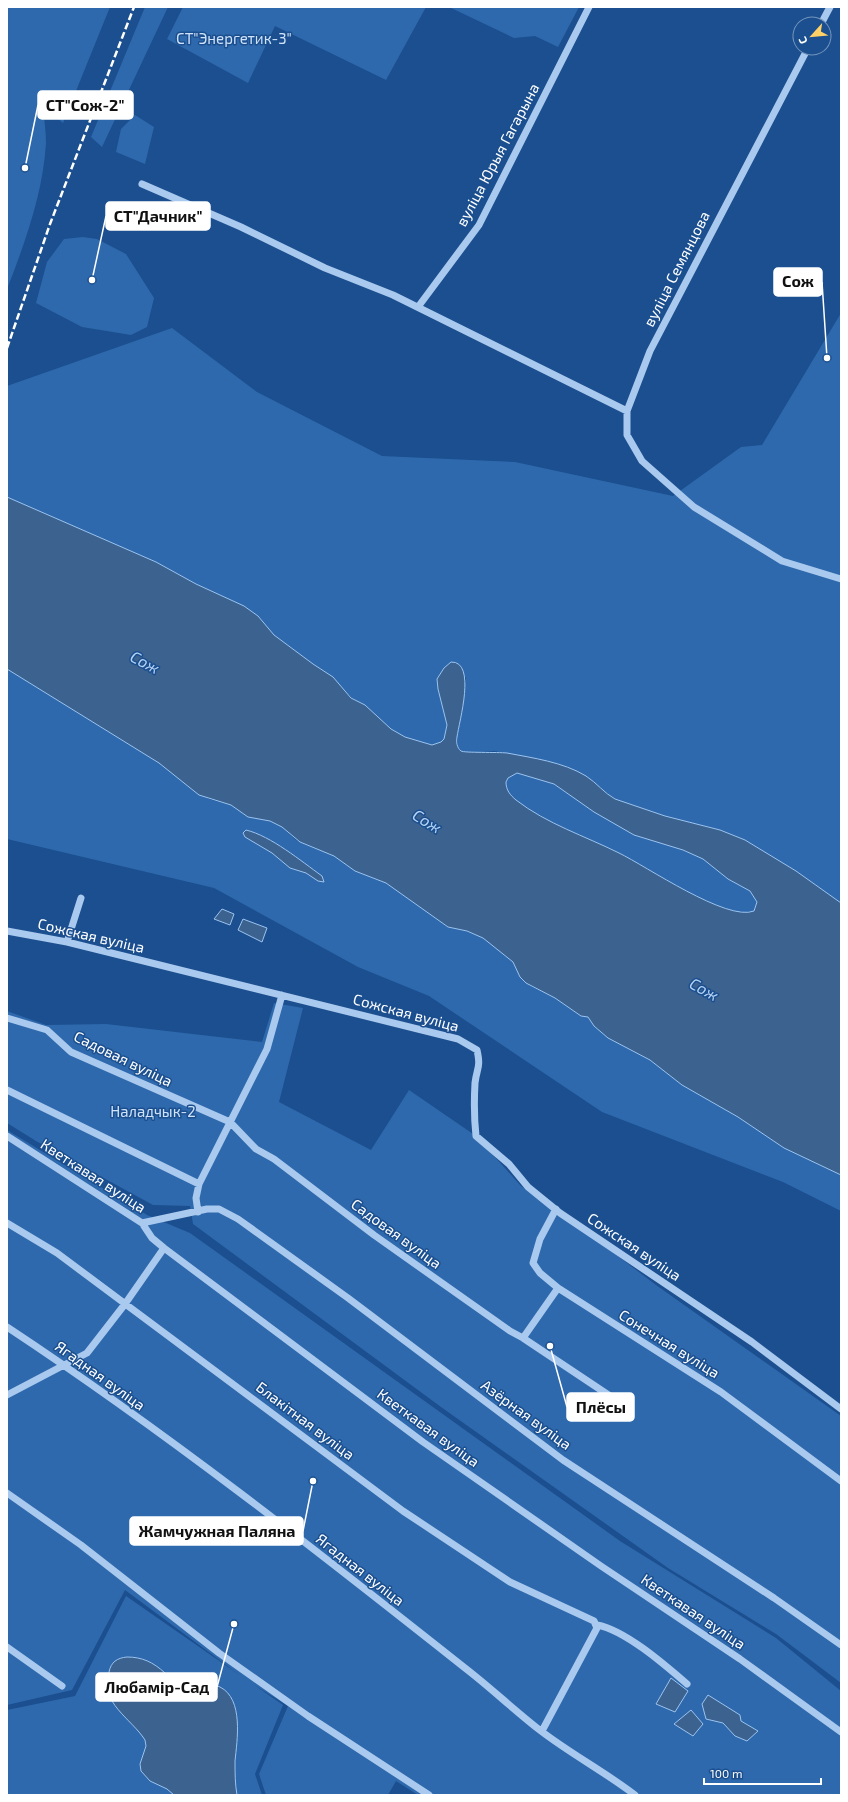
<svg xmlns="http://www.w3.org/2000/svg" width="848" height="1802" font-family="'Exo 2',sans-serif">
<rect width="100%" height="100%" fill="#1b4f8f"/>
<!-- green -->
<path fill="#2e69ad" d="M7 7H110L63 123 43 106C44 119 46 131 46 143 43 193 25 243 7 289Z
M145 7H168L102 147 91 137Z
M183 7H426L386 80 275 26 248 83 167 39Z
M449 7H579L558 47 535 36 514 38Z
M135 115 154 127 145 164 116 152 121 129Z
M83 237 97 239 126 254 154 298 147 327 131 335 82 327 36 303 47 262 64 239Z
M841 313V903L796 871 745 840 720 830 665 816 615 799 609 795 589 778 561 765 494 751 469 753 461 751 458 747 457 737 466 678 451 662 444 668 437 679 438 689 447 725 444 739 441 742 432 745 405 737 391 729 365 706 352 698 327 673 313 664 274 635 258 616 244 606 196 584 156 562 7 497V386L172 328 257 392 382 456 515 462 673 496 741 447 762 445Z
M7 669 159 763 194 791 209 799 231 805 248 817 270 821 282 827 296 840 304 844 334 856 355 871 386 883 448 927 467 931 483 938 513 962 531 986 555 998 578 1014 588 1017 594 1026 608 1038 650 1060 682 1085 738 1117 784 1148 841 1175V1211L783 1182 602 1112 429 996 358 967 214 888 7 839Z
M517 773 554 784 594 812 703 859 728 879 750 891 757 902 754 911C727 922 646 866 619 853 585 836 547 824 516 800 510 795 506 790 506 783L508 778Z
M274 1003 303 1008 279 1102 371 1150 409 1090 476 1136 521 1186 556 1209 656 1285 841 1416V1683L776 1634 668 1568 441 1407 193 1224 190 1206 153 1205 36 1141 7 1123V1011L46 1025 106 1024 262 1042Z
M7 1130 147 1215 190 1233 620 1541 776 1638 841 1691V1795H418L396 1781 388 1795H266L259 1774 288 1706 253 1684 283 1705 255 1774 262 1795H7V1710L75 1696 126 1596 241 1676 125 1590 72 1690 7 1705Z"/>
<!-- water -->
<path fill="#3c6290" stroke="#9cc4f0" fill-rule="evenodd" d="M7 497 156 562 196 584 244 606 258 616 274 635 313 664 333 677 351 698 365 705 391 729 405 737 432 745 441 742 444 739 447 725 438 689 437 679 444 668 451 662C477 661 459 722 457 737 456 742 457 748 461 751 464 753 498 752 507 753 533 758 563 762 586 776 597 783 604 793 615 799L665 816 720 830 745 840 796 871 841 903V1175L784 1148 738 1117 682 1085 650 1060 608 1038 594 1026 588 1017 581 1016 555 998 526 983 520 977 513 962 483 938 467 931 448 927 386 883 355 871 334 856 300 842 282 827 270 821 248 817 231 805 199 795 159 763 7 669ZM517 773 554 784 594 812 634 835 683 850 703 859 728 879 750 891 757 902 754 911C727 922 646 866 619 853 585 836 547 824 516 800 510 795 506 790 506 782L508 778Z
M246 830C271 836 301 861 322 876L324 882 318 881 306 873 290 868 272 853 245 837 243 833Z
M222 909 234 914 230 925 214 919Z
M243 919 267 928 262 942 238 930Z
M127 1657C142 1657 153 1662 165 1673 169 1677 173 1682 178 1685 191 1692 207 1680 220 1687 244 1699 237 1741 235 1761 235 1773 235 1784 237 1795H174L167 1789 150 1781 141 1771 140 1764 146 1746 145 1740C131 1718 99 1703 109 1672 111 1662 117 1658 127 1657Z
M671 1678 688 1691 675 1712 656 1704Z
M708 1695 740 1715 741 1721 758 1731 747 1741 735 1736 723 1723 706 1719 702 1704Z
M691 1710 703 1724 693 1736 674 1724Z"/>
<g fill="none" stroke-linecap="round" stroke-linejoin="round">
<!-- minor -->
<path stroke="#a9c9ee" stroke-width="7" d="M821 24 830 7
M808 48 650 351 627 411V435L642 461 694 507 782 561 841 579
M142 184 241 227 325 268 393 295 627 411
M418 307 479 225 589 7
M7 931 67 942 458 1039 477 1050C481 1068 477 1067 475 1083 474 1101 474 1118 476 1136L509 1164 528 1187 560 1213 752 1342 841 1409
M67 942 81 898
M7 1018 47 1030 71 1052 230 1122 256 1149 274 1159 374 1235 510 1331 523 1338 558 1288
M7 1090 199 1184
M7 1136 142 1223 152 1238 164 1248 423 1442 601 1566 740 1659 841 1732
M556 1209 540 1239 533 1263 540 1273 558 1288 721 1392 841 1481
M198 1212 196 1198 199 1184 267 1049 282 995
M7 1223 57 1253 403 1511 510 1582 594 1621 597 1628 542 1731
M142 1223 207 1209H219L238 1219 348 1298 563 1460 774 1598 841 1645
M7 1327C166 1432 316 1550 465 1668 491 1688 515 1711 541 1731 571 1754 605 1772 635 1795
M523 1338 628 1408
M7 1395 87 1353 125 1304 164 1248
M7 1493 81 1545 219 1653 308 1716 429 1795
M597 1625C625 1630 665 1665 687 1684
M7 1647 62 1686"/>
<!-- rail -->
<path stroke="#fff" stroke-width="2.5" stroke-dasharray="7 3" stroke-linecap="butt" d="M7 348 50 224 134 7"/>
</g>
<g text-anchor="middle" stroke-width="3" stroke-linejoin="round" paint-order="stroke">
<!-- park labels -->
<g font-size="15" fill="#cfe3fa" stroke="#1b4f8f">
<text x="234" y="44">СТ"Энергетик-3"</text>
<text x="153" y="1117">Наладчык-2</text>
</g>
<!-- street labels -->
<g font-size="15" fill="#fff" stroke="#1b4f8f">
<text transform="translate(498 155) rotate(-62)" y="5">вуліца Юрыя Гагарына</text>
<text transform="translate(677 269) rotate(-63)" y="5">вуліца Семянцова</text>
<text transform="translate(91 936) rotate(13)" y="5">Сожская вуліца</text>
<text transform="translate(406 1013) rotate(15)" y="5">Сожская вуліца</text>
<text transform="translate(123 1059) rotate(26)" y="5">Садовая вуліца</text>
<text transform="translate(93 1176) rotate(33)" y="5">Кветкавая вуліца</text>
<text transform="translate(396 1234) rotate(36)" y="5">Садовая вуліца</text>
<text transform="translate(634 1247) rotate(34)" y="5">Сожская вуліца</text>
<text transform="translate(669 1344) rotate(32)" y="5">Сонечная вуліца</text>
<text transform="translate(100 1376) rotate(36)" y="5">Ягадная вуліца</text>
<text transform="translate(526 1415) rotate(36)" y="5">Азёрная вуліца</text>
<text transform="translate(305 1421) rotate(37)" y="5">Блакітная вуліца</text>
<text transform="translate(428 1428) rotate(36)" y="5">Кветкавая вуліца</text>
<text transform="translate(360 1570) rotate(38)" y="5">Ягадная вуліца</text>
<text transform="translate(693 1612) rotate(34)" y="5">Кветкавая вуліца</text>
</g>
<!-- water labels -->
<g font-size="16" font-style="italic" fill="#b5d3f5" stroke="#1b4f8f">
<text transform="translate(145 662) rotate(28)" y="6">Сож</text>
<text transform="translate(427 821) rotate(31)" y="6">Сож</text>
<text transform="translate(704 989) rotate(29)" y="6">Сож</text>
</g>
</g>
<!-- callouts -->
<path fill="none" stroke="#fff" stroke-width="1.5" d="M25 168L38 105M92 280L106 216M827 358L822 282M550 1346L567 1407M313 1481L303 1531M234 1624L217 1687"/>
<g fill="#fff" stroke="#1b4f8f" stroke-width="1.5">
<circle cx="25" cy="168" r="4"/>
<circle cx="92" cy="280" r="4"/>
<circle cx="827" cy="358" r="4"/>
<circle cx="550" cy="1346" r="4"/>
<circle cx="313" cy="1481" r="4"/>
<circle cx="234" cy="1624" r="4"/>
</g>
<g fill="#fff" stroke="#fff" stroke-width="1.5">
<rect x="38" y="91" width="95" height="28" rx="4"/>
<rect x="106" y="202" width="104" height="28" rx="4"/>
<rect x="774" y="268" width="48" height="28" rx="4"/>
<rect x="567" y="1393" width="67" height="28" rx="4"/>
<rect x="130" y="1517" width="173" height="28" rx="4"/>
<rect x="96" y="1673" width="121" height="28" rx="4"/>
</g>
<g font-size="16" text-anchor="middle" font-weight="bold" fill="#111">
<text x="85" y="111">СТ"Сож-2"</text>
<text x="158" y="222">СТ"Дачник"</text>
<text x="798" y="287">Сож</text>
<text x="601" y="1413">Плёсы</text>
<text x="217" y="1537">Жамчужная Паляна</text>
<text x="157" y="1693">Любамір-Сад</text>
</g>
<!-- border -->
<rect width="848" height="1802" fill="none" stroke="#ffffff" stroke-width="16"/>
<!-- north arrow -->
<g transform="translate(812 36) rotate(243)"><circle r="19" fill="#1b4f8f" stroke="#7695bc"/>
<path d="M0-3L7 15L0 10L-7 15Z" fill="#ffd166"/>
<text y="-6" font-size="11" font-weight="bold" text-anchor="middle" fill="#ffffff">С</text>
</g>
<!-- scale -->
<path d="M704 1778v6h117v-6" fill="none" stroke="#ffffff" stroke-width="2"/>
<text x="710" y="1778" font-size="12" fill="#ffffff" stroke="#1b4f8f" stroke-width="3" paint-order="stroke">100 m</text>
</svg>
